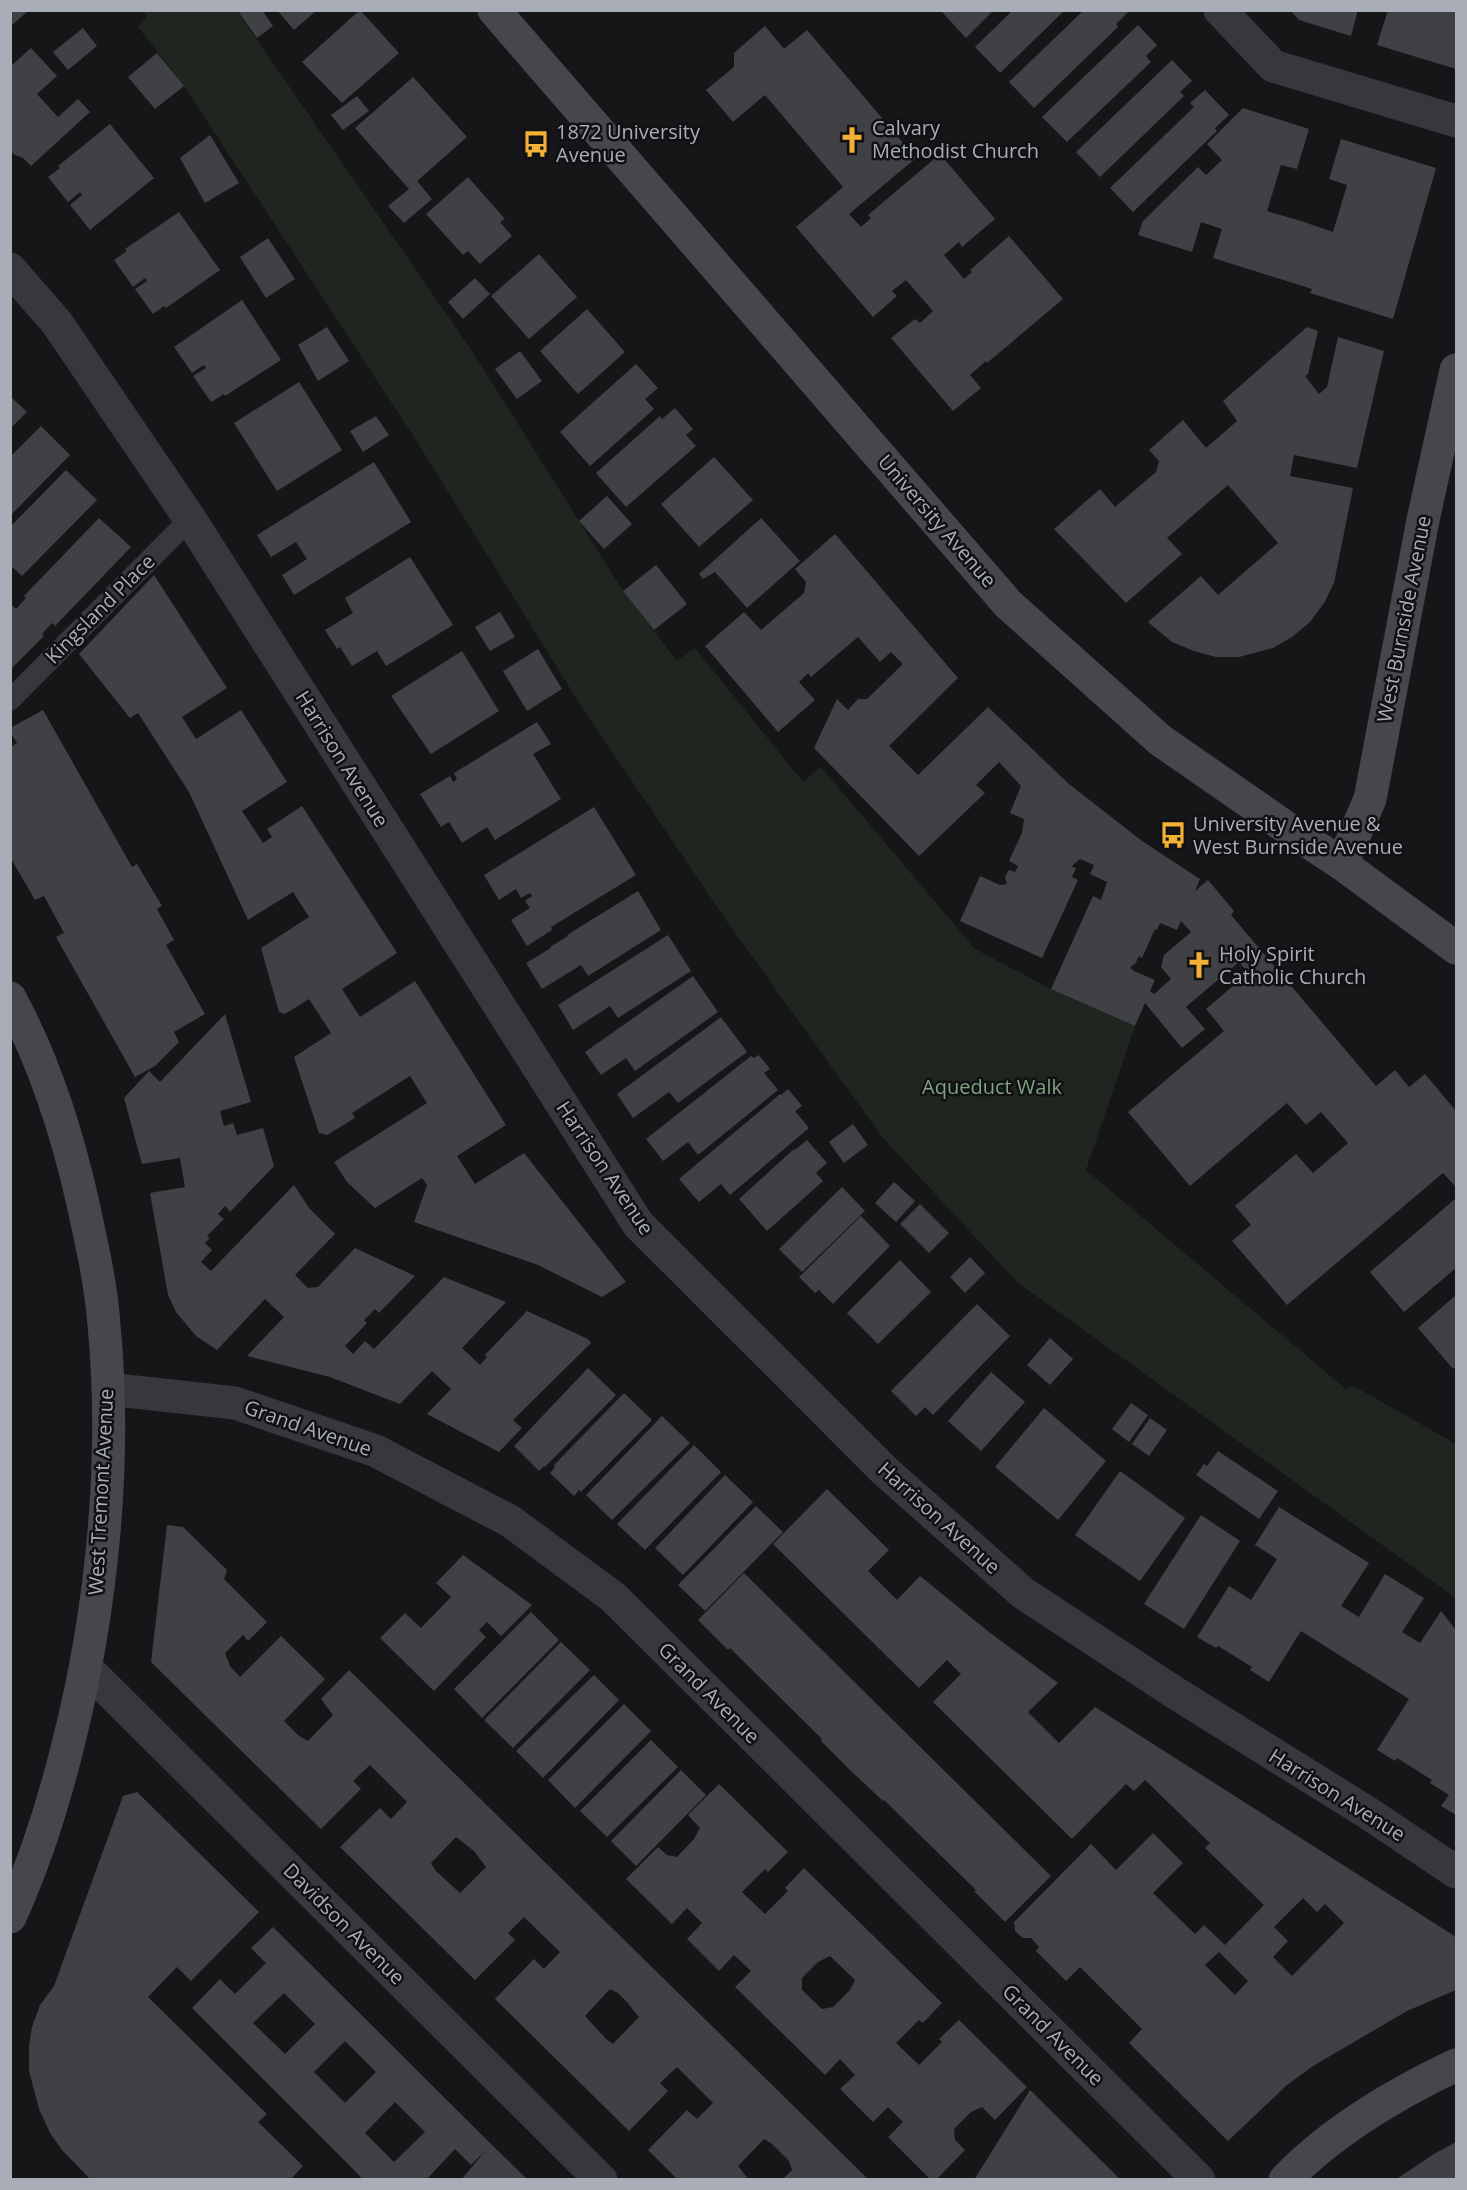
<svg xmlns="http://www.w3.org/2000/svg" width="1467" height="2190" font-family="'Open Sans',sans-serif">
<rect width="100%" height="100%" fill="#161618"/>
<!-- park -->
<path fill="#1e261f" d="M142 11H237L474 354 623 591 677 661 695 648 803 782 821 767 975 949 1051 989 1135 1026 1086 1170 1346 1389 1352 1385 1456 1444V1598L1017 1282 883 1138 730 926 579 703 414 437 184 86 138 27 147 16Z"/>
<!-- building -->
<path fill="#404145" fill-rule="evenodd" d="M10 10H29L10 27Z
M237 10H262L273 26 257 38Z
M277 10H317L294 30Z
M360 10 399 53 342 103 302 62Z
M943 10H994L966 38 942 12Z
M1013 10H1065L1000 73 975 47Z
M1084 10H1130L1116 24 1118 27 1034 108 1009 82Z
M1290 10H1358L1351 36 1299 20Z
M1388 10H1456V69L1377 45Z
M1138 25 1157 45 1146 56 1151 62 1067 142 1042 117Z
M765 26 784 49 807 30 916 158 849 214 861 227 871 218 868 215 940 154 995 219 962 247 959 242 944 255 964 279 972 272 970 270 1009 236 1063 299 987 363 986 361 970 375 981 388 953 411 891 338 915 319 920 323 933 311 906 280 892 291 897 296 873 317 796 227 843 187 765 95 733 122 706 90 734 67V53Z
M83 28 97 46 68 70 53 52Z
M31 48 57 76 37 94 47 105 58 117 78 99 90 112 31 166 23 158 15 155 10 150V67Z
M157 53 184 86 155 109 128 77Z
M1172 60 1192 81 1180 92 1184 96 1100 177 1076 152Z
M413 77 467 137 417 181 432 199 404 223 388 206 409 189 355 128Z
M1205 90 1229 115 1215 128 1217 131 1133 212 1110 188 1194 107 1190 103Z
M357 96 369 111 343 130 331 115Z
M1243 108 1309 129 1297 169 1281 165 1267 211 1301 221 1333 232 1347 185 1329 179 1341 139 1436 168 1393 319 1310 293 1312 289 1213 258 1222 229 1201 222 1192 252 1138 235 1143 221 1198 167 1206 175 1222 160 1207 144Z
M110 124 154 178 90 230 70 205 82 195 80 192 68 202 48 177 60 168 58 166Z
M210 135 239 183 205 203 180 158Z
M468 177 505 219 500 222 512 236 480 264 468 251 463 255 426 214Z
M179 212 220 270 166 308 164 306 153 314 135 289 147 281 145 278 133 287 114 260 127 251 125 249Z
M268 238 295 279 266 298 240 257Z
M539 254 577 297 529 339 491 296Z
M475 278 490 294 463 319 448 302Z
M242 300 281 360 225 396 224 394 211 402 193 376 206 368 204 365 192 373 174 347Z
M587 309 625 352 578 394 540 351Z
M327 327 349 361 318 381 298 345Z
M1307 327 1318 331 1308 374 1305 376 1319 394 1327 387 1338 337 1384 351 1357 468 1294 455 1290 476 1353 488 1334 583 1324 603 1310 622 1292 637 1273 648 1239 657H1216L1194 651 1172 642 1148 622 1201 576 1218 595 1278 543 1228 485 1167 538 1182 554 1126 603 1054 529 1100 489 1115 507 1156 472 1159 461 1149 450 1183 420 1206 448 1237 421 1223 401Z
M520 351 542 381 517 399 495 369Z
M636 364 658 388 645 399 654 409 590 466 560 432Z
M299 382 342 450 277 491 234 423Z
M10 396 27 412 10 429Z
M675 408 693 429 686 435 696 446 626 507 596 473 660 416 662 419Z
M376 416 389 435 363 452 350 431Z
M41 426 70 455 10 516V457Z
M714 457 753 500 699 547 661 504Z
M374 462 411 522 294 595 282 575 307 559 296 542 271 557 257 535Z
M66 470 97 500 22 576 10 565V527Z
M607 496 632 524 604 549 579 521Z
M99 518 131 547 55 626 52 623 42 634 44 636 10 670V607L12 605 16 609 26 598 24 596Z
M761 518 800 561 747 608 715 572 703 579 699 574Z
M835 534 958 678 889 746 918 775 988 707 1069 784 1142 841 1200 879 1195 891 1208 880 1234 911 1231 915 1376 1086 1395 1070 1409 1087 1425 1074 1456 1111V1187L1443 1173 1287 1305 1232 1241 1251 1225 1235 1206 1296 1154 1313 1173 1348 1143 1321 1112 1306 1125 1287 1103 1190 1186 1128 1112 1224 1031 1206 1009 1248 973 1239 962 1186 1007 1205 1029 1182 1048 1145 1003 1135 1026 1051 989 1093 896 1101 900 1107 882 1090 874 1094 865 1080 859 1073 865 1072 867 1076 868 1072 877 1078 880 1042 958 960 921 980 876 1000 885 1007 884 1005 877 1009 870 1015 872 1018 866 1009 861 1022 833 1024 819 1010 813 1021 786 999 762 976 785 985 793 919 856 814 748 837 699 848 710 858 699H867L903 664 891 652 880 662 858 637 811 677 808 673 799 682 815 700 778 732 705 646 744 612 761 630 804 593 806 582 795 569ZM1181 921 1191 932 1164 955 1161 967 1171 979 1154 994 1150 991 1155 980 1134 971 1130 967 1135 964 1139 956 1142 958 1155 929 1157 930 1160 923 1177 930Z
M410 557 453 625 386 666 377 651 352 666 340 647 337 649 325 630 353 613 345 598Z
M656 565 687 604 654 630 623 591Z
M154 575 227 688 182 717 196 739 241 710 287 782 242 811 263 843 272 837 267 829 302 806 397 953 342 989 360 1017 415 981 506 1125 457 1156 475 1184 524 1153 626 1282 602 1297 538 1265 414 1222 427 1185 422 1178 375 1208 347 1182 334 1162 427 1103 410 1076 352 1113 355 1118 327 1135 319 1133 294 1057 331 1033 309 999 285 1014 279 1012 261 948 309 917 293 892 248 920 189 792 138 713 130 718 79 654Z
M500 612 515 637 490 651 475 627Z
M538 649 562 689 527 711 503 671Z
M462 651 499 711 431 754 391 696Z
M43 710 132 867 137 864 162 906 157 909 174 940 166 945 205 1014 174 1032 179 1042 155 1066 135 1077 56 937 64 933 44 896 35 900 10 857V747L17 743 10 732V728Z
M537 722 551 744 533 754 561 799 495 840 487 827 462 843 449 822 441 827 420 794 450 776 453 782 457 779 454 773Z
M594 807 636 875 551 927 552 930 527 946 511 920 530 908 525 901 532 896 530 893 521 898 516 889 499 900 484 875Z
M638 891 661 930 588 976 581 965 542 989 526 963 551 948 550 947 568 936 567 935Z
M668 935 691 971 618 1018 610 1006 573 1030 558 1005Z
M693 976 718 1012 635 1071 626 1058 601 1075 585 1052Z
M225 1014 251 1102 220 1111 224 1126 233 1123 237 1135 263 1128 274 1166 230 1212 225 1206 218 1214 224 1219 207 1236 210 1238 205 1243 212 1250 201 1262 211 1271 294 1185 309 1208 335 1234 295 1275 308 1288 318 1287 355 1248 415 1276 379 1313 375 1309 364 1320 367 1323 345 1346 353 1354 365 1341 374 1349 444 1277 506 1302 462 1348 480 1365 487 1357 485 1355 527 1311 588 1339 591 1343 513 1420 522 1428 499 1452 427 1414 451 1389 432 1371 400 1404 330 1377 247 1356 284 1317 265 1299 217 1350 196 1336 176 1312 168 1295 150 1193 185 1187 180 1158 142 1164 124 1098 149 1071 160 1082Z
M721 1017 747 1052 678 1103 669 1092 633 1118 617 1094Z
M759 1055 770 1069 764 1073 778 1090 698 1155 688 1142 663 1161 646 1139 751 1056 754 1058Z
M788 1089 802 1106 795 1111 809 1128 730 1195 721 1184 699 1202 679 1179 780 1094 781 1095Z
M853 1124 868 1145 844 1163 829 1142Z
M807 1140 827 1163 816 1173 823 1181 767 1231 739 1199 794 1149 795 1150Z
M894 1182 915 1201 896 1222 875 1203Z
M842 1187 865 1211 802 1272 779 1249Z
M1456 1198V1268L1404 1312 1370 1272Z
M920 1204 949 1233 929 1253 900 1224Z
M861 1216 890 1246 833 1304 819 1290 815 1293 799 1277Z
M970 1257 985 1273 965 1293 950 1277Z
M900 1260 931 1292 878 1344 847 1313Z
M1456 1295V1366L1453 1369 1418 1328Z
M977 1304 1010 1336 933 1415 925 1407 916 1416 891 1391Z
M1050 1338 1073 1359 1050 1385 1027 1365Z
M588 1368 616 1395 545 1467 544 1466 539 1471 514 1446Z
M991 1372 1025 1402 981 1451 948 1421Z
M624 1393 652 1420 581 1492 579 1490 574 1496 550 1473 555 1467 554 1465Z
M1131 1403 1148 1415 1129 1442 1112 1429Z
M1044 1408 1106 1461 1058 1520 995 1467Z
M662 1416 690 1443 612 1520 586 1495Z
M1150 1418 1167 1430 1149 1456 1132 1444Z
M694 1445 721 1472 645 1550 617 1524Z
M1218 1451 1278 1491 1259 1519 1196 1475 1204 1464 1207 1466Z
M1120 1471 1185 1518 1140 1581 1075 1535Z
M725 1475 753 1502 683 1575 655 1548Z
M827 1489 889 1550 868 1571 897 1600 920 1576 989 1632 1058 1683 1028 1712 1059 1743 1095 1707 1456 1937V1990L1407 2011 1313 2066 1287 2085 1228 2141 1129 2043 1142 2029 1080 1967 1066 1981 1036 1951 1039 1947 1031 1938H1023L1015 1931 1014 1922 1091 1844 1116 1870 1153 1833 1183 1863 1153 1893 1195 1934 1204 1925 1225 1945 1264 1905 1205 1848 1210 1843 1145 1780 1134 1791 1126 1784 1072 1839 933 1702 961 1674 947 1660 919 1688 773 1544ZM1303 1898 1317 1912 1325 1904 1344 1923 1292 1976 1273 1957 1288 1941 1274 1927ZM1219 1952 1248 1981 1235 1995 1205 1965Z
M756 1506 783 1532 705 1611 678 1585Z
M1279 1507 1369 1563 1341 1606 1359 1617 1385 1574 1424 1598 1402 1632 1420 1643 1441 1611 1456 1630V1815L1441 1806 1449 1795 1430 1783 1432 1780 1397 1758 1395 1761 1377 1750 1409 1699 1301 1631 1269 1682 1250 1670 1252 1667 1218 1646 1216 1648 1197 1637 1229 1586 1251 1600 1277 1559 1255 1545Z
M1201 1515 1240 1541 1184 1629 1144 1604Z
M167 1525 183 1527 227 1570 224 1579 267 1622 248 1641 243 1635 225 1653 230 1666 240 1677 281 1636 325 1679 284 1721 299 1736 308 1741 333 1715 321 1699 349 1670 869 2180H782L792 2170 789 2161 772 2144 764 2139 738 2166 749 2180H678L648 2150 687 2110 697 2119 713 2103 677 2067 660 2083 668 2091 629 2131 495 1999 534 1959 544 1969 560 1952 524 1917 508 1933 515 1940 475 1980 340 1847 380 1808 391 1819 407 1802 370 1765 353 1781 361 1789 321 1829 151 1662ZM456 1837 474 1851 486 1867 460 1893 436 1871 431 1863ZM610 1989 618 1993 627 2002 639 2017 613 2044 606 2039 585 2016Z
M463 1555 532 1605 501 1636 487 1622 479 1630 486 1637 434 1691 380 1638 405 1613 421 1628 451 1597 436 1583Z
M744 1573 1051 1876 1005 1922 974 1891 976 1890 884 1800 883 1801 851 1771 821 1741 822 1739 730 1648 728 1650 698 1620Z
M531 1612 559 1640 482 1718 454 1689Z
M561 1642 590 1670 513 1748 484 1720Z
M594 1675 619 1700 543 1778 516 1751Z
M624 1704 651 1731 575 1808 548 1780Z
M651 1740 678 1767 607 1837 580 1811Z
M681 1770 706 1795 636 1866 611 1841Z
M719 1784 788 1852 768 1872 765 1869 742 1892 765 1914 788 1891 785 1888 804 1868 942 2003 923 2023 919 2020 896 2043 919 2065 942 2042 939 2039 959 2020 1027 2087 995 2120 982 2107 971 2112 954 2129 955 2140 965 2150 936 2180H931L888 2137 903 2122 888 2107 873 2122 840 2089 855 2075 840 2059 825 2075 735 1987 751 1971 734 1955 719 1971 687 1939 702 1923 687 1908 672 1924 626 1879 658 1847 667 1855 677 1857 694 1839 700 1828 688 1815ZM830 1956 855 1980 850 1990 833 2007 822 2009 802 1990V1978L818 1962Z
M137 1792 259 1912 191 1981 177 1967 148 1997 267 2114 258 2122 303 2166 290 2180H91L62 2150 50 2133 39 2109 29 2071V2045L32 2027 40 2005 54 1986 123 1796Z
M273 1927 492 2145 528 2180H461L486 2150 471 2165 455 2149 426 2180H363L356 2172 192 2008 220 1979 235 1994 266 1963 251 1948ZM284 1993 315 2024 285 2054 253 2023ZM345 2041 376 2072 345 2103 314 2072ZM395 2102 425 2132 394 2162 365 2133Z
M1030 2090 1121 2180H974Z
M1456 2142V2180H1395L1434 2154Z"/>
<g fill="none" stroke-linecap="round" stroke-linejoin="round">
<!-- lane -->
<path stroke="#37383d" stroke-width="21" d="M10 700 190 519"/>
<!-- street -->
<path stroke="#37383d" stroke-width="33" d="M1220 10 1273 66 1456 121
M10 269 57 323 190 519 638 1224 886 1472 1023 1593 1177 1694 1368 1813 1456 1872
M108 1389 235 1403 376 1451 510 1521 613 1597 1199 2180
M86 1668 601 2180"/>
<!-- secondary -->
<path stroke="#45474d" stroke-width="33" d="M494 10 1008 604 1160 740 1284 826 1342 864 1456 948
M1342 864 1370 799 1423 520 1456 370
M10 998C44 1061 66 1129 82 1199 91 1241 101 1283 104 1325 117 1462 102 1609 69 1741 54 1802 36 1860 10 1917
M1285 2180C1333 2130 1395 2094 1456 2065"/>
</g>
<!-- icons -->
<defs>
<symbol id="church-bare" viewBox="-9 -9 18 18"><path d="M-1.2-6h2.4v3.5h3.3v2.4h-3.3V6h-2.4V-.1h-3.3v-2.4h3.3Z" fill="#f2b134" stroke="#111113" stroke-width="2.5" paint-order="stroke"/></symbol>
<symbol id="bus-bare" viewBox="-9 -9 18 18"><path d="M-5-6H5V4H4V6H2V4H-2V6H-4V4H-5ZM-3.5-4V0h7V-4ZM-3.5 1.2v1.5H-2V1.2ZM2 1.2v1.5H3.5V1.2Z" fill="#f2b134" stroke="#111113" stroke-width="2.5" paint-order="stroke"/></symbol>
</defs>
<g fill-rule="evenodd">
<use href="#church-bare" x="833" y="121" width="38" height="38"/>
<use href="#bus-bare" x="517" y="125" width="38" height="38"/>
<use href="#bus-bare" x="1154" y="816" width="38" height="38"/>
<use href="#church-bare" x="1180" y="946" width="38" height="38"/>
</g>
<g text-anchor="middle" stroke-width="5" stroke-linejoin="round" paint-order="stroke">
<!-- poi labels -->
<g font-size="20" fill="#a8adb8" stroke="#111113" text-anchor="start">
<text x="872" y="135">Calvary<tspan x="872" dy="23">Methodist Church</tspan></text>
<text x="556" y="139">1872 University<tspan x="556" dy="23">Avenue</tspan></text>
<text x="1193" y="831">University Avenue &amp;<tspan x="1193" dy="23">West Burnside Avenue</tspan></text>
<text x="1219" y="961">Holy Spirit<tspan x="1219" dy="23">Catholic Church</tspan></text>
</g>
<!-- street labels -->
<g font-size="20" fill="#a8adb8" stroke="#111113">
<text transform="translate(937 521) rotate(49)" y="7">University Avenue</text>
<text transform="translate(100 609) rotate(-45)" y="7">Kingsland Place</text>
<text transform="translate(1404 619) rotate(-79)" y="7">West Burnside Avenue</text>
<text transform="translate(342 759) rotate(58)" y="7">Harrison Avenue</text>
<text transform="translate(605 1168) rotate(56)" y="7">Harrison Avenue</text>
<text transform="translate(308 1428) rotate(19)" y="7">Grand Avenue</text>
<text transform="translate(101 1492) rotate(-87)" y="7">West Tremont Avenue</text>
<text transform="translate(939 1518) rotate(42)" y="7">Harrison Avenue</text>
<text transform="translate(709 1693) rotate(45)" y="7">Grand Avenue</text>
<text transform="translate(1337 1795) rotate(32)" y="7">Harrison Avenue</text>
<text transform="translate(344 1924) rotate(45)" y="7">Davidson Avenue</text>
<text transform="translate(1053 2035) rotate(45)" y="7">Grand Avenue</text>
</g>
<!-- park labels -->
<g font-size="20" fill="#7fa381" stroke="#111113">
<text x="992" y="1094">Aqueduct Walk</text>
</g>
</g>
<!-- border -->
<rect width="1467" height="2190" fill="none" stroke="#a8adb8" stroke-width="24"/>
</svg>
